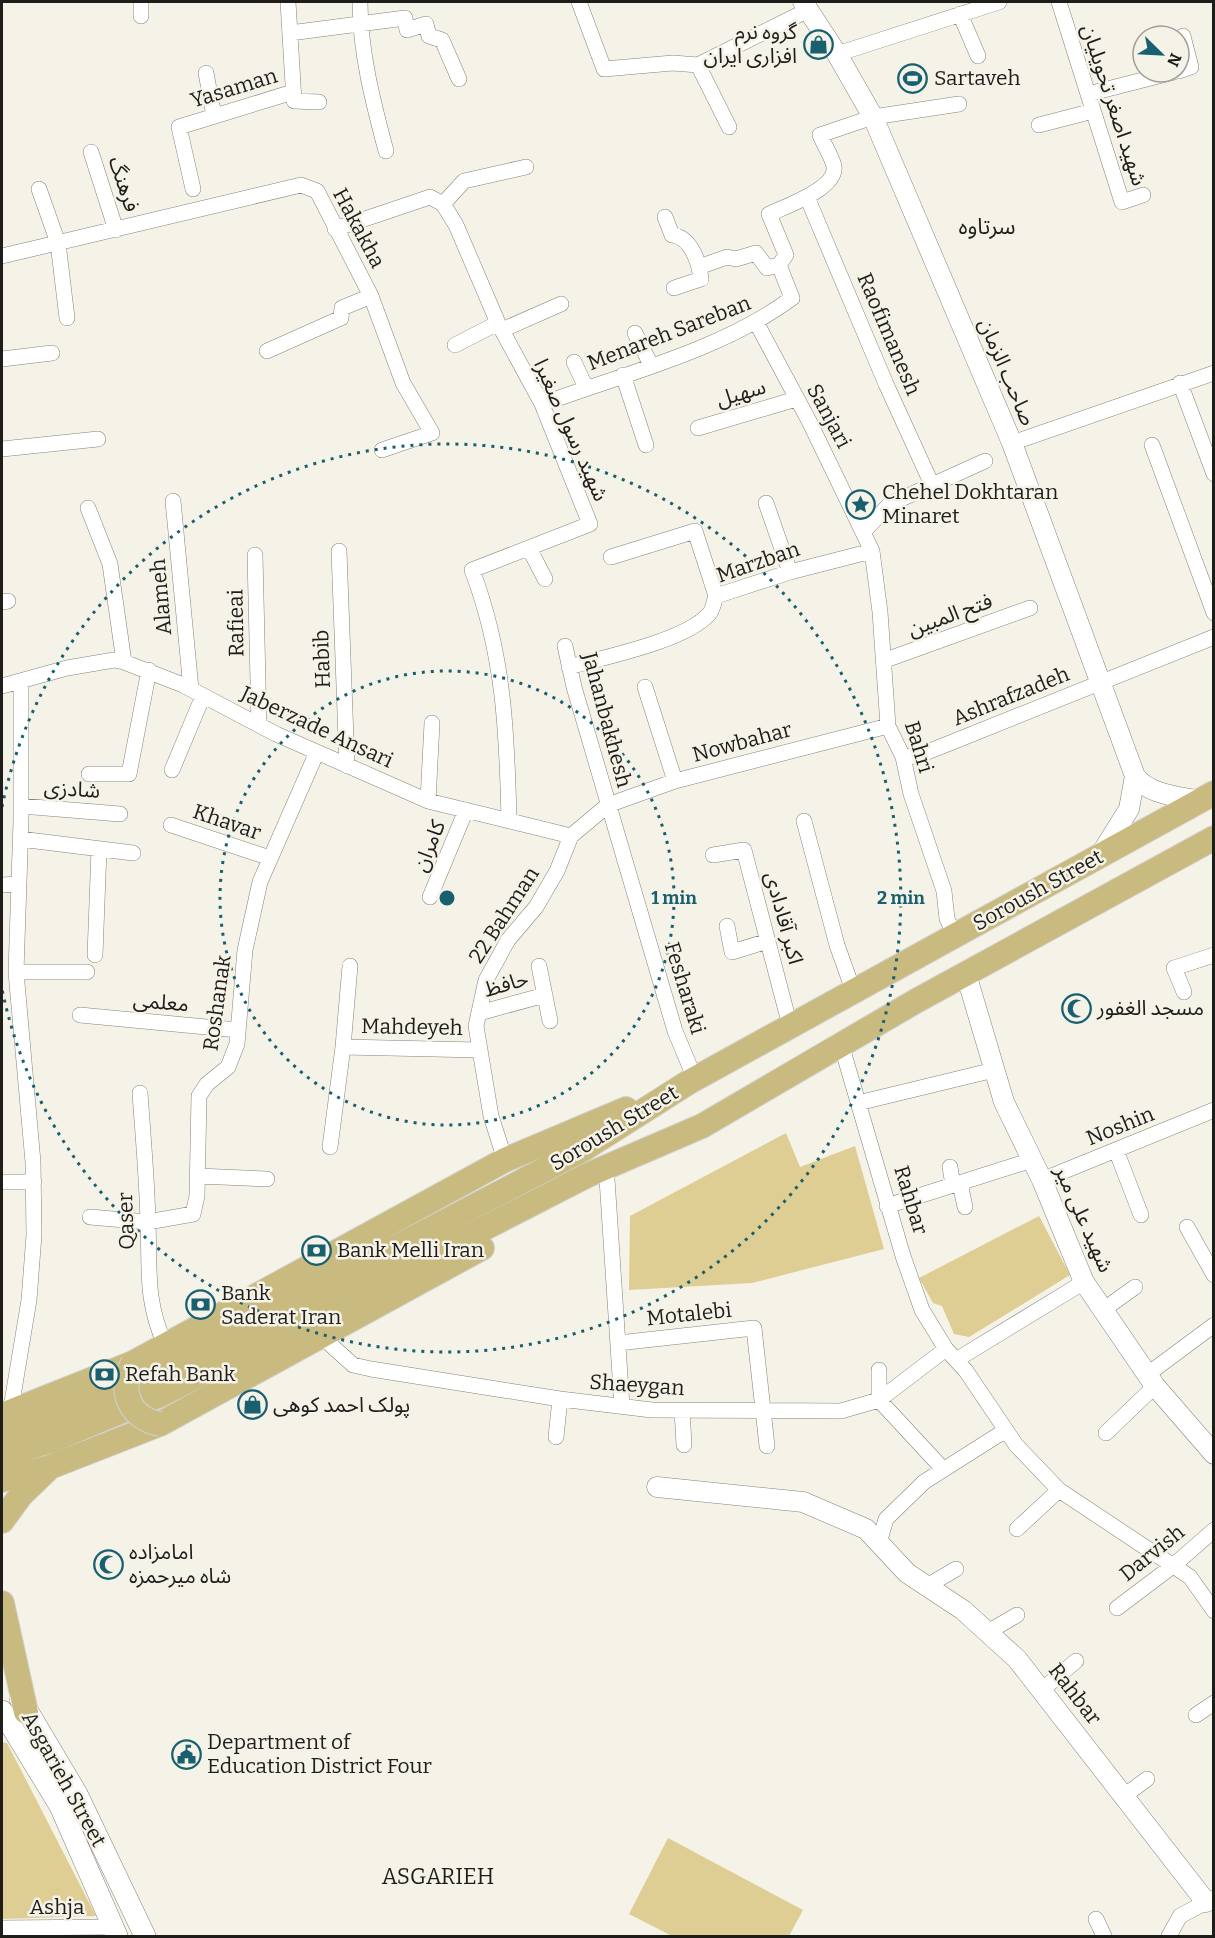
<svg xmlns="http://www.w3.org/2000/svg" width="1215" height="1938" font-family="Bitter,'Noto Sans Arabic',serif">
<rect width="100%" height="100%" fill="#f5f2e8"/>
<!-- green -->
<path fill="#dece93" d="M786 1133 800 1167 855 1146 884 1249 752 1283 629 1290 630 1216Z
M1039 1216 1070 1275 969 1337 954 1334 942 1306 933 1303 919 1278Z
M2 1742 7 1743 96 1916 2 1919Z
M668 1838 803 1910 789 1936H672L629 1914Z"/>
<g fill="none" stroke-linecap="round" stroke-linejoin="round">
<defs>
<path id="minor" d="M288 2 294 101 319 102
M360 2C360 52 373 102 386 151
M579 2 604 69 673 63 698 65 808 10
M1059 2 1122 202 1143 195
M960 14 978 56
M141 16V2
M290 33 405 18 407 30 426 24 429 36 442 40 459 79
M837 54 999 2
M698 65 729 127
M1179 71 1191 67 1183 36
M206 73 214 116
M1088 94 1174 72
M1039 125 1093 111
M91 152 116 230
M39 189 58 243 67 318
M193 189 179 127 293 92
M807 197 886 384 933 487
M443 204 456 225 498 323 542 404 590 524 472 570C504 654 507 732 509 821
M443 204 464 181 526 167
M665 217 672 235C691 237 699 262 701 279L674 288
M335 229 430 197 443 204
M2 256 301 185 317 191 371 296 403 383 432 433 382 450
M699 267 727 257 736 259 756 253 767 268 779 265
M756 322 809 421 872 551 880 612 888 726 903 757 911 794 944 891 947 919 955 935
M502 330 561 304
M635 333 651 365
M455 345 498 323
M267 351 341 318 342 308 371 296
M2 359 52 353
M574 362 586 388
M623 375 646 445
M1180 383 1214 474
M542 404C624 374 722 350 792 298L779 265 786 255 769 214C785 207 838 188 834 166 831 155 824 145 820 135L873 117 959 104
M698 428 796 399
M1012 443 1214 373
M1152 445 1214 613
M2 449 98 439
M173 501 191 689
M766 503 790 572
M88 508 110 564 124 662
M864 531 890 504 985 461
M529 548 545 579
M339 551 347 766
M255 555 259 725
M611 557 695 531 716 596
M2 602 8 601
M565 646 574 687 675 1031 695 1079
M883 661 1030 608
M569 667C605 657 685 641 709 614 713 610 714 601 716 596L790 572 872 551
M2 686 67 668 114 660 124 662 183 685 276 734 428 801 571 836 608 805 675 781 888 726
M645 687 675 781
M903 757 917 756 950 743 1214 637
M172 770 203 696
M89 774H129L149 670
M428 801 432 723
M21 806 120 814
M804 821 837 945 853 990
M171 825 270 858
M20 839 133 853
M713 855 744 850 790 1026
M2 885 19 884
M430 897 466 810
M727 926 732 952 768 941
M95 955 99 849
M539 966 550 1021
M16 972H87
M1184 992 1174 968 1214 955
M479 1013 545 995
M80 1015 238 1030
M841 1044 903 1256 922 1310 946 1349 966 1371 1016 1445 1059 1490 1190 1577 1214 1611
M343 1047 479 1050
M140 1093C143 1136 147 1179 148 1223 150 1271 145 1299 165 1345
M858 1103 994 1070
M330 1147 343 1047 350 966
M1116 1150 1141 1215
M505 1160 491 1116 476 1026 486 980 508 940 536 907 557 871 571 836
M950 1167 953 1185
M198 1176 267 1179
M607 1179 622 1406
M1042 1180 1214 1110
M2 1182H34
M960 1183 965 1207
M887 1206 1032 1160
M90 1217 148 1222 193 1214 197 1196 199 1096 207 1084 228 1067 237 1044 245 950 260 882 317 752
M1187 1227 1214 1275
M1103 1310 1135 1287
M321 1336 353 1365 371 1369 560 1399 652 1410 841 1411 879 1400 946 1349
M618 1343 754 1328 767 1446
M956 1360 1084 1282
M879 1370V1400L943 1469
M1148 1374 1214 1325
M682 1410 684 1445
M10 1414 29 1300 34 1235 33 1162 16 972 21 821V681
M1106 1433 1155 1386
M556 1437 560 1399
M1017 1529 1059 1490
M879 1543 886 1519 924 1482 1006 1430
M927 1586 956 1569
M1117 1608 1174 1565 1214 1530
M988 1632 1017 1615
M1042 1690 1076 1661
M1196 1715 1214 1703
M1124 1796 1147 1779
M1096 1919 1104 1936
M2 1928 113 1927
M1169 1936 1180 1916 1214 1898"/>
<path id="tertiary" d="M803 2 837 54 873 117 1012 443 1135 776C1149 795 1177 796 1200 801
M1101 854 1129 809 1135 776
M966 974 1004 1102 1042 1180 1084 1282 1155 1386 1214 1454
M657 1487 803 1502 866 1529 907 1573 963 1610 1017 1659 1206 1902"/>
<path id="secondary" d="M20 1698 77 1794 145 1936
M2 1711 60 1806 117 1936"/>
<path id="primary" d="M2 1415 133 1363 505 1160 626 1109
M2 1435 46 1422 149 1376 582 1150 689 1082 1214 793
M2 1456 53 1440 160 1395 588 1175 702 1126 916 1001 1214 838
M2 1480 50 1467 160 1424 482 1248
M2 1521 21 1495 47 1470
M2 1603 26 1712"/>
</defs>
<!-- minor casing -->
<use href="#minor" stroke="#85837a" stroke-width="16"/>
<!-- tertiary casing -->
<use href="#tertiary" stroke="#85837a" stroke-width="21"/>
<!-- secondary casing -->
<use href="#secondary" stroke="#85837a" stroke-width="22"/>
<!-- primary casing -->
<use href="#primary" stroke="#d2d2d1" stroke-width="26"/>
<!-- minor -->
<use href="#minor" stroke="#fff" stroke-width="15"/>
<!-- tertiary -->
<use href="#tertiary" stroke="#fff" stroke-width="20"/>
<!-- secondary -->
<use href="#secondary" stroke="#fff" stroke-width="21"/>
<!-- primary -->
<use href="#primary" stroke="#c9bb7f" stroke-width="24"/>
<defs>
<path id="primary-bridge" d="M133 1363C118 1390 129 1418 160 1424"/>
</defs>
<!-- primary-bridge casing -->
<use href="#primary-bridge" stroke="#d2d2d1" stroke-width="26" stroke-linecap="butt"/>
<!-- primary-bridge -->
<use href="#primary-bridge" stroke="#c9bb7f" stroke-width="24"/>
</g>
<!-- distance rings -->
<g fill="none" stroke="#185f6f" stroke-width="3" stroke-dasharray="3 6">
<circle cx="447" cy="898" r="227"/>
<path d="M2 807A454 454 0 1 1 2 989"/>
</g>
<!-- icons -->
<defs>
<symbol id="shop-ring" viewBox="-11 -11 22 22"><circle r="9.5" fill="#f5f2e8" stroke="#185f6f" stroke-width="1.5"/><path d="M-5-2.5h2.3a2.7 3.5 0 0 1 5.4 0H5L5.5 6h-11ZM-1.5-2.5h3a1.5 2.3 0 0 0-3 0Z" fill="#185f6f"/></symbol>
<symbol id="stadium-ring" viewBox="-11 -11 22 22"><circle r="9.5" fill="#f5f2e8" stroke="#185f6f" stroke-width="1.5"/><path d="M0-5a6.5 5 0 1 0 0 10a6.5 5 0 1 0 0-10ZM-3.5-1.8h7v3.6h-7Z" fill="#185f6f"/></symbol>
<symbol id="sight-ring" viewBox="-11 -11 22 22"><circle r="9.5" fill="#f5f2e8" stroke="#185f6f" stroke-width="1.5"/><path d="M0-6L1.8-2.2L6-1.7L2.9 1.2L3.7 5.4L0 3.3L-3.7 5.4L-2.9 1.2L-6-1.7L-1.8-2.2Z" fill="#185f6f"/></symbol>
<symbol id="mosque-ring" viewBox="-11 -11 22 22"><circle r="9.5" fill="#f5f2e8" stroke="#185f6f" stroke-width="1.5"/><path d="M3.5-4.9A6 6 0 1 0 3.5 4.9A5 5 0 1 1 3.5-4.9Z" fill="#185f6f"/></symbol>
<symbol id="bank-ring" viewBox="-11 -11 22 22"><circle r="9.5" fill="#f5f2e8" stroke="#185f6f" stroke-width="1.5"/><path d="M-6-4H6V4H-6ZM0-2.3a2.3 2.3 0 1 0 0 4.6a2.3 2.3 0 1 0 0-4.6Z" fill="#185f6f"/></symbol>
<symbol id="civic-ring" viewBox="-11 -11 22 22"><circle r="9.5" fill="#f5f2e8" stroke="#185f6f" stroke-width="1.5"/><path d="M-.6-6.5H3V-4.5H.6V-3L4-1V1h2V6H-6V1h2V-1L-.6-3ZM-1.2 2.5V6h2.4V2.5Z" fill="#185f6f"/></symbol>
</defs>
<g fill-rule="evenodd">
<use href="#shop-ring" x="802" y="28" width="33" height="33"/>
<use href="#stadium-ring" x="896" y="62" width="33" height="33"/>
<use href="#sight-ring" x="844" y="488" width="33" height="33"/>
<use href="#mosque-ring" x="1060" y="992" width="33" height="33"/>
<use href="#bank-ring" x="300" y="1234" width="33" height="33"/>
<use href="#bank-ring" x="184" y="1288" width="33" height="33"/>
<use href="#bank-ring" x="88" y="1358" width="33" height="33"/>
<use href="#shop-ring" x="236" y="1388" width="33" height="33"/>
<use href="#mosque-ring" x="92" y="1548" width="33" height="33"/>
<use href="#civic-ring" x="170" y="1738" width="33" height="33"/>
</g>
<g text-anchor="middle" stroke-width="5" stroke-linejoin="round" paint-order="stroke">
<!-- poi labels -->
<g font-size="21" fill="#1e1d1a" stroke="#f5f2e8" text-anchor="start">
<text x="797" y="39" text-anchor="end">گروه نرم<tspan x="797" dy="24">افزاری ایران</tspan></text>
<text x="934" y="85">Sartaveh</text>
<text x="882" y="499">Chehel Dokhtaran<tspan x="882" dy="24">Minaret</tspan></text>
<text x="1097" y="1015">مسجد الغفور</text>
<text x="337" y="1257">Bank Melli Iran</text>
<text x="221" y="1300">Bank<tspan x="221" dy="24">Saderat Iran</tspan></text>
<text x="125" y="1381">Refah Bank</text>
<text x="273" y="1412">پولک احمد کوهی</text>
<text x="129" y="1559">امامزاده<tspan x="129" dy="24">شاه میرحمزه</tspan></text>
<text x="207" y="1749">Department of<tspan x="207" dy="24">Education District Four</tspan></text>
</g>
<!-- street labels -->
<g font-size="21" fill="#1e1d1a" stroke="#f5f2e8">
<text transform="translate(234 88) rotate(-17)" y="7">Yasaman</text>
<text transform="translate(1114 105) rotate(72)" y="7">شهید اصغر تحویلیان</text>
<text transform="translate(124 184) rotate(72)" y="7">فرهنگ</text>
<text transform="translate(359 228) rotate(62)" y="7">Hakakha</text>
<text transform="translate(669 333) rotate(-21)" y="7">Menareh Sareban</text>
<text transform="translate(889 334) rotate(67)" y="7">Raofimanesh</text>
<text transform="translate(1007 372) rotate(67)" y="7">صاحب الزمان</text>
<text transform="translate(741 393) rotate(-16)" y="7">سهیل</text>
<text transform="translate(829 416) rotate(62)" y="7">Sanjari</text>
<text transform="translate(571 430) rotate(66)" y="7">شهید رسول صغیرا</text>
<text transform="translate(758 562) rotate(-19)" y="7">Marzban</text>
<text transform="translate(161 597) rotate(-95)" y="7">Alameh</text>
<text transform="translate(950 615) rotate(-20)" y="7">فتح المبین</text>
<text transform="translate(236 623) rotate(-91)" y="7">Rafieai</text>
<text transform="translate(322 659) rotate(-92)" y="7">Habib</text>
<text transform="translate(1011 696) rotate(-22)" y="7">Ashrafzadeh</text>
<text transform="translate(607 720) rotate(75)" y="7">Jahanbakhesh</text>
<text transform="translate(317 727) rotate(25)" y="7">Jaberzade Ansari</text>
<text transform="translate(742 742) rotate(-15)" y="7">Nowbahar</text>
<text transform="translate(919 747) rotate(73)" y="7">Bahri</text>
<text transform="translate(72 789) rotate(4)" y="7">شادزی</text>
<text transform="translate(227 822) rotate(19)" y="7">Khavar</text>
<text transform="translate(429 846) rotate(-68)" y="7">کامران</text>
<text transform="translate(1038 890) rotate(-29)" y="7">Soroush Street</text>
<text transform="translate(504 915) rotate(-57)" y="7">22 Bahman</text>
<text transform="translate(784 918) rotate(75)" y="7">اکبر آقادادی</text>
<text transform="translate(506 984) rotate(-16)" y="7">حافظ</text>
<text transform="translate(685 988) rotate(73)" y="7">Fesharaki</text>
<text transform="translate(161 1002) rotate(5)" y="7">معلمی</text>
<text transform="translate(217 1003) rotate(-82)" y="7">Roshanak</text>
<text transform="translate(412 1027) rotate(1)" y="7">Mahdeyeh</text>
<text transform="translate(1120 1126) rotate(-22)" y="7">Noshin</text>
<text transform="translate(614 1128) rotate(-31)" y="7">Soroush Street</text>
<text transform="translate(911 1200) rotate(73)" y="7">Rahbar</text>
<text transform="translate(1084 1219) rotate(66)" y="7">شهید علی میر</text>
<text transform="translate(126 1221) rotate(-92)" y="7">Qaser</text>
<text transform="translate(689 1314) rotate(-6)" y="7">Motalebi</text>
<text transform="translate(637 1385) rotate(4)" y="7">Shaeygan</text>
<text transform="translate(1152 1553) rotate(-39)" y="7">Darvish</text>
<text transform="translate(1075 1694) rotate(52)" y="7">Rahbar</text>
<text transform="translate(64 1779) rotate(61)" y="7">Asgarieh Street</text>
<text x="57" y="1914">Ashja</text>
</g>
<!-- neighbourhood labels -->
<g font-size="22" fill="#1e1d1a" stroke="#f5f2e8">
<text x="987" y="234">سرتاوه</text>
<text x="438" y="1884">ASGARIEH</text>
</g>
</g>
<circle cx="447" cy="898" r="9" fill="#185f6f" stroke="#f5f2e8" stroke-width="3"/>
<g font-size="18" text-anchor="middle" font-weight="bold" fill="#185f6f" stroke="#f5f2e8" stroke-width="5" stroke-linejoin="round" paint-order="stroke">
<text x="674" y="904">1 min</text>
<text x="901" y="904">2 min</text>
</g>
<!-- border -->
<rect width="1215" height="1938" fill="none" stroke="#1e1d1a" stroke-width="6"/>
<!-- north arrow -->
<g transform="translate(1161 54) rotate(114)"><circle r="28" fill="#f5f2e8" stroke="#9f9d96" stroke-width="1.5"/>
<path d="M0-4.5L10 22L0 15L-10 22Z" fill="#185f6f"/>
<text y="-9" font-size="16" font-weight="bold" text-anchor="middle" fill="#1e1d1a">N</text>
</g>
</svg>
